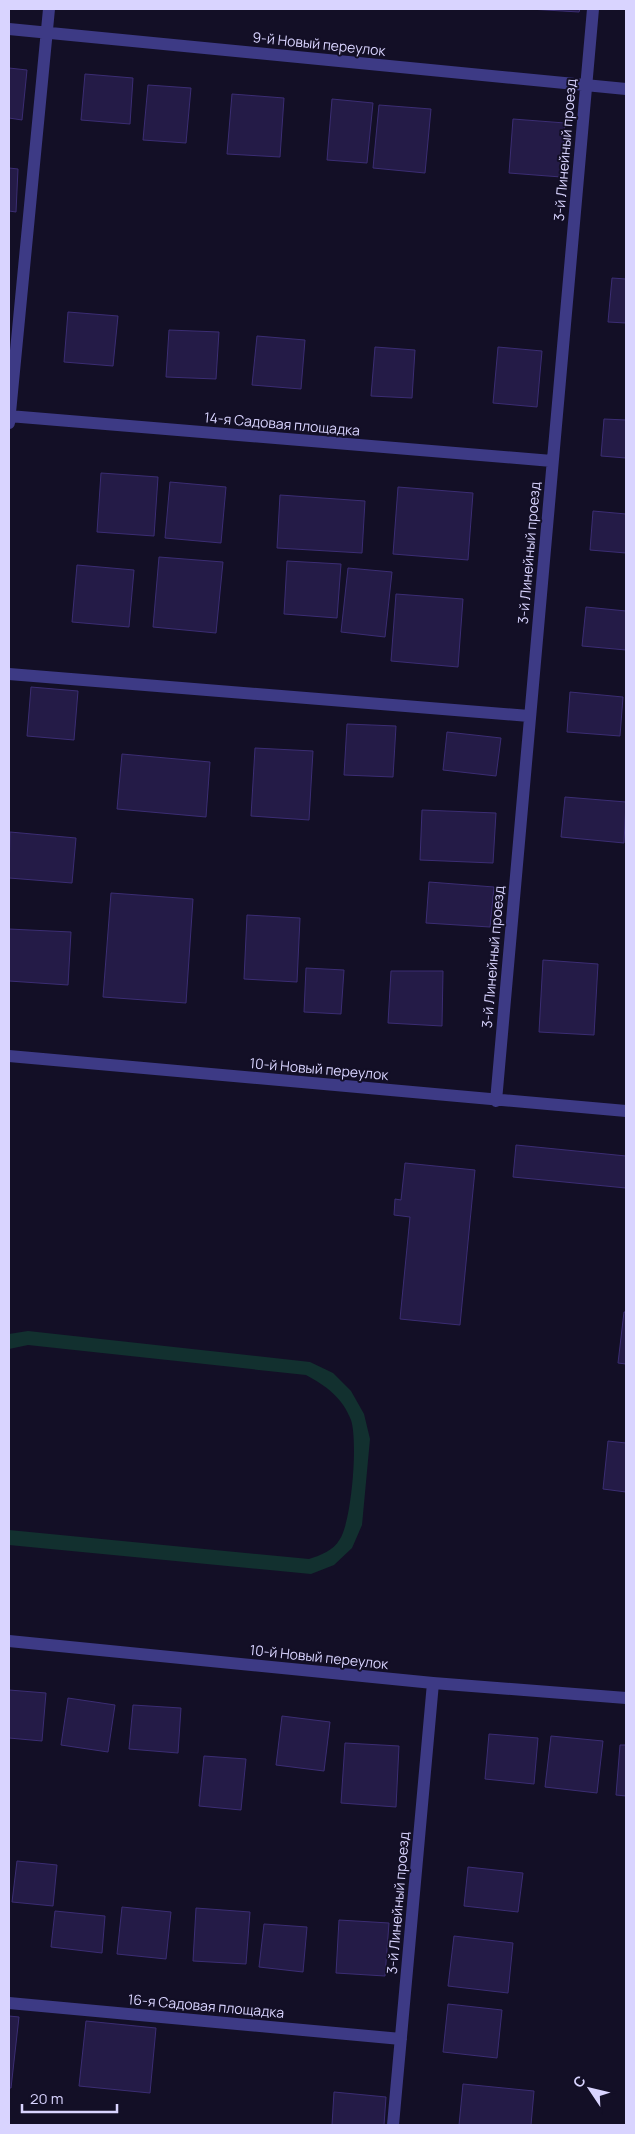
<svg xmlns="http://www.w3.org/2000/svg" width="635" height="2134" font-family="Manrope,sans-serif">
<rect width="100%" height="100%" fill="#130f26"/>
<!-- green -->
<path fill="#12302f" d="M28 1331 310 1362 333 1373 351 1391 364 1414 370 1439 362 1525 352 1548 334 1565 311 1574 9 1545V1530L309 1559C321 1555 333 1551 340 1539 352 1520 358 1441 351 1420 343 1398 325 1385 306 1375L28 1345 9 1349V1334Z"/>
<!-- building -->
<path fill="#241b47" stroke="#3b2d73" d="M529 9H580L579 12Z
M9 68 27 70 22 120 9 118Z
M85 74 133 78 130 124 81 120Z
M148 85 191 88 186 143 143 140Z
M232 94 284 98 280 157 227 154Z
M332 99 373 103 367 163 327 160Z
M379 105 431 109 425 173 373 168Z
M513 119 565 123 561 177 509 173Z
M9 168 18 169 16 212 9 211Z
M612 278 626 279V323L608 322Z
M68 312 118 316 113 366 64 362Z
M169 330 219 332 216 379 166 377Z
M257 336 305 340 301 389 252 385Z
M375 347 415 350 412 398 371 396Z
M498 347 542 351 537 407 493 403Z
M604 419 626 420V458L601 456Z
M101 473 158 477 154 536 97 532Z
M170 482 226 487 221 543 165 538Z
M398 487 473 493 468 560 393 554Z
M280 495 365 501 362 553 277 548Z
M593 511 626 514V553L590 550Z
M159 557 223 562 216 633 153 627Z
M287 561 341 564 337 618 284 614Z
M77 565 134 570 129 627 72 622Z
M348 568 392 572 385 637 341 632Z
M396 594 463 599 458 667 391 661Z
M586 607 626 611V650L582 646Z
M31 687 78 691 74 740 27 736Z
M570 692 623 697 620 736 567 732Z
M347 724 396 726 393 777 344 775Z
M447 732 501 738 496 776 443 770Z
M255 748 313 751 309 820 251 816Z
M122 754 210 762 206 817 117 809Z
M565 797 626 802 624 843 561 837Z
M422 810 496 813 493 863 420 860Z
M10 832 76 838 72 883 9 878Z
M429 882 494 887 490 927 426 923Z
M111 893 193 899 186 1003 103 997Z
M247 915 300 918 297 982 244 979Z
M9 929 71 932 68 985 9 981Z
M543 960 598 964 594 1035 539 1032Z
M306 968 344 970 341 1014 304 1012Z
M391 971H443L442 1026 388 1023Z
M516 1145 626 1156V1188L513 1177Z
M405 1163 475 1170 460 1325 400 1319 410 1217 394 1215 395 1199 401 1200Z
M624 1312H626V1364L618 1363Z
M608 1441 626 1443V1492L603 1489Z
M9 1690 46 1693 42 1741 9 1738Z
M68 1698 115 1705 108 1752 61 1745Z
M133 1705 181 1708 178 1753 129 1749Z
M282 1716 330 1722 324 1771 276 1765Z
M489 1734 538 1738 534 1784 485 1779Z
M551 1736 603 1741 597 1793 545 1787Z
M345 1743 399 1746 396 1807 341 1803Z
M620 1745H626V1796L616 1795Z
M204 1756 246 1759 241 1810 199 1806Z
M17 1861 57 1865 53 1906 12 1902Z
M468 1867 523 1873 518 1912 464 1906Z
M122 1907 171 1912 166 1959 117 1954Z
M196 1908 250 1912 246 1964 193 1961Z
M55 1911 105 1916 102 1953 51 1947Z
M339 1920 389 1923 385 1976 336 1973Z
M264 1924 307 1927 303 1972 259 1967Z
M454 1936 513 1943 508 1993 448 1986Z
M448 2004 502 2010 497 2058 443 2052Z
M9 2016 19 2017 11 2088H9Z
M86 2021 156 2028 150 2093 79 2086Z
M463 2084 534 2091 531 2125H459Z
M334 2092 386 2097 384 2125H332Z"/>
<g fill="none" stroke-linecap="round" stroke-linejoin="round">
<!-- minor -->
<path stroke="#3d3a85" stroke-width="12" d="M9 29 626 89
M9 416 552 461
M9 423 49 9
M9 674 529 716
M9 1056 626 1111
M496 1101 593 9
M9 1641 433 1683 626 1698
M9 2003 401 2039
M393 2125 433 1683"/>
</g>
<g text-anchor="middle" stroke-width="4" stroke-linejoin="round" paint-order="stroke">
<!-- street labels -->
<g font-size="14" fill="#d9d4ff" stroke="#130f26">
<text transform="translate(319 44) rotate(6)" y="5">9-й Новый переулок</text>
<text transform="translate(565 150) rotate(-85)" y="5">3-й Линейный проезд</text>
<text transform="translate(282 424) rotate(5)" y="5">14-я Садовая площадка</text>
<text transform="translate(529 553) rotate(-85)" y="5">3-й Линейный проезд</text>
<text transform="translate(493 957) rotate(-85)" y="5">3-й Линейный проезд</text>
<text transform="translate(319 1069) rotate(5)" y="5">10-й Новый переулок</text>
<text transform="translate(319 1657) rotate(6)" y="5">10-й Новый переулок</text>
<text transform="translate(398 1903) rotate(-85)" y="5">3-й Линейный проезд</text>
<text transform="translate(206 2006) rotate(5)" y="5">16-я Садовая площадка</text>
</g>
</g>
<!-- border -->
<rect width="635" height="2134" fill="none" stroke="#d9d4ff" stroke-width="20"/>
<!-- north arrow -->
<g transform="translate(590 2089) rotate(305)" stroke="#130f26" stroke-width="4" paint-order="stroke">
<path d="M0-4L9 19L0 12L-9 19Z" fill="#d9d4ff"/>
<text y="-8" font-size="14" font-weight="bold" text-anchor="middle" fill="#d9d4ff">С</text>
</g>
<!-- scale -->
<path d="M22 2104v8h95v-8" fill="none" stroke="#d9d4ff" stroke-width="2.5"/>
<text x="30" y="2104" font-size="15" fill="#d9d4ff" stroke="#130f26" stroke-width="4" paint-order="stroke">20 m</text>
</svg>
